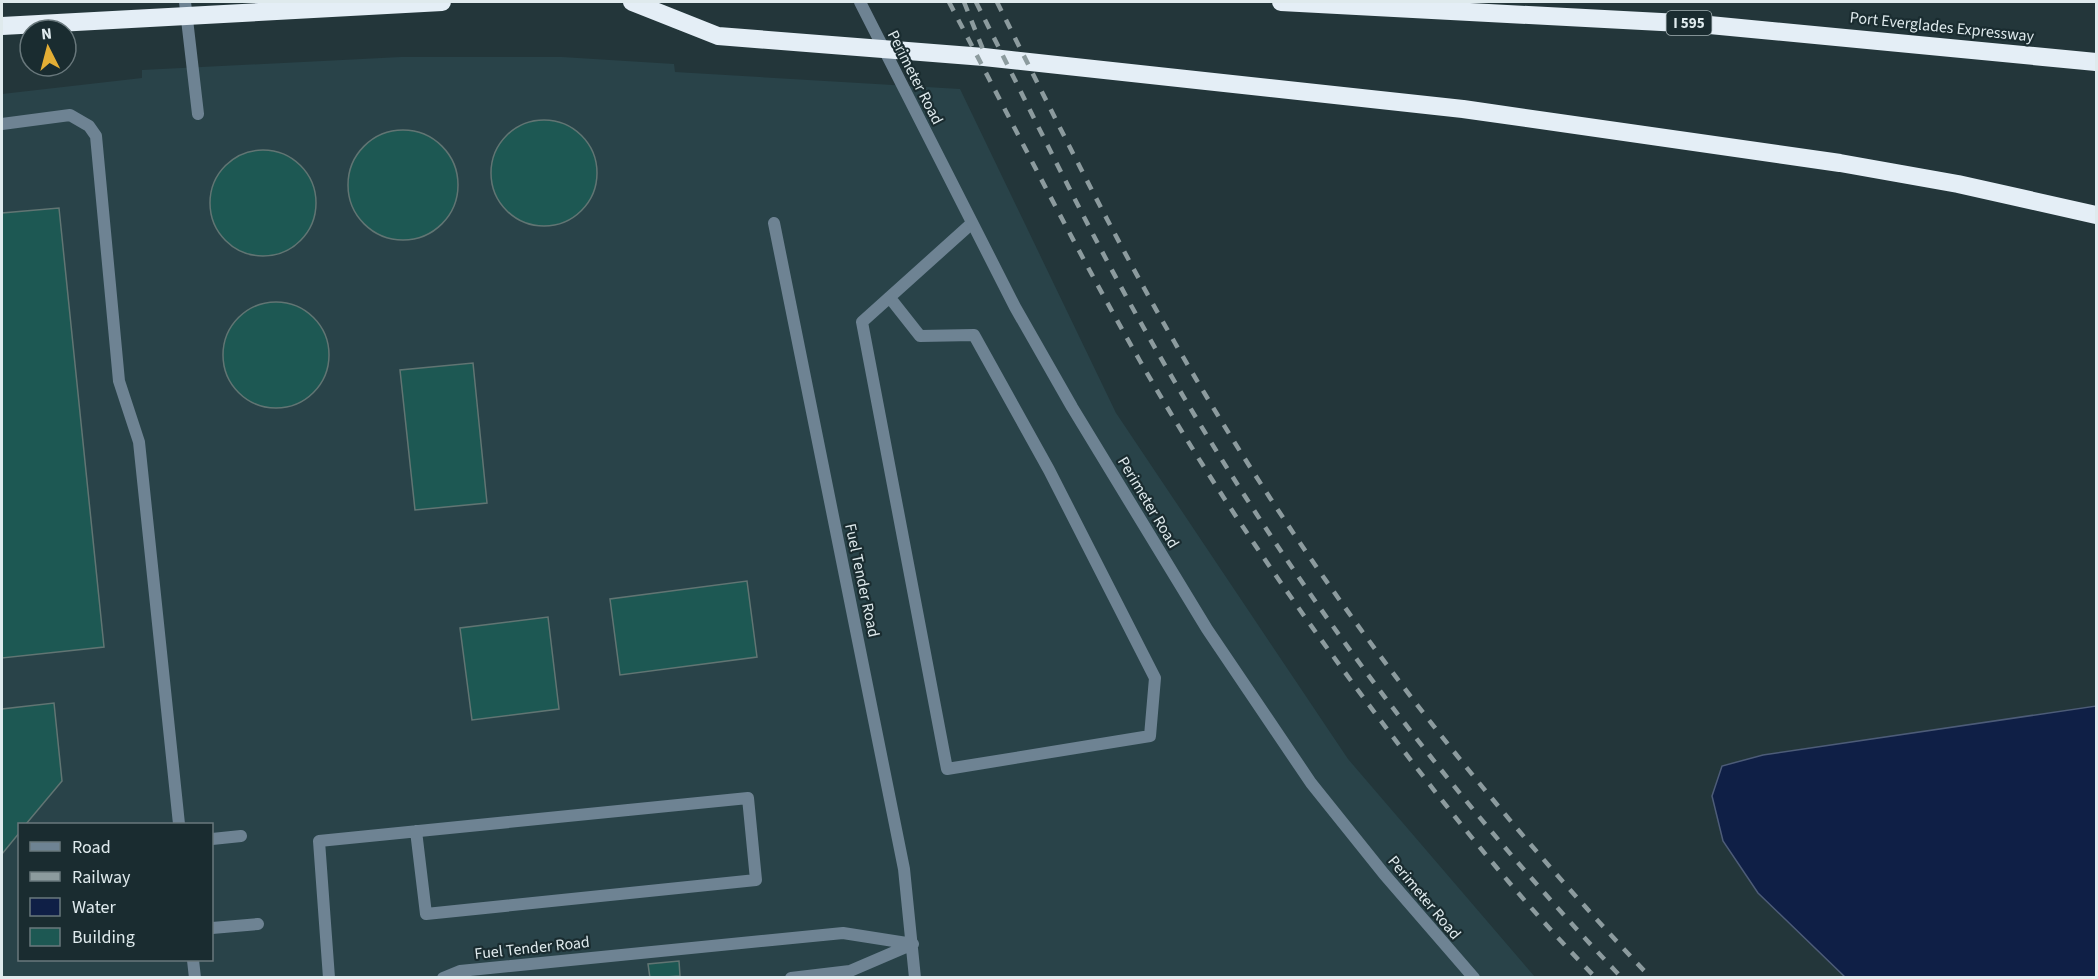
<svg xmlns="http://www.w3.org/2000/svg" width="2098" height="979" font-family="'Source Sans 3',sans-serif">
<rect width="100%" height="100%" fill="#23363a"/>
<!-- built -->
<path fill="#294349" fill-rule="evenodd" d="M401 57H562L674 64 675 72 960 89 1116 413 1348 759 1535 977H2V94L142 78V70ZM20 824H212V960H20Z"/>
<!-- water -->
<path fill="#0f1f46" stroke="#4d5c78" stroke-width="1.5" d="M2096 706V977H1845L1758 893 1723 841 1712 796 1722 766 1763 755Z"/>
<!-- building -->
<path fill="#1d5853" stroke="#617573" stroke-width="1.5" d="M491 173a53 53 0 1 1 106 0a53 53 0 1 1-106 0Z
M348 185a55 55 0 1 1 110 0a55 55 0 1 1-110 0Z
M210 203a53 53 0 1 1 106 0a53 53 0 1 1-106 0Z
M59 208 104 647 2 658V213Z
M223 355a53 53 0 1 1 106 0a53 53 0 1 1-106 0Z
M473 363 487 503 415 510 400 370Z
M747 581 757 657 620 675 610 599Z
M548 617 559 709 472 720 460 628Z
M54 703 62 781 26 824H20V832L2 854V709Z
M679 961 680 976 650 978 648 964Z"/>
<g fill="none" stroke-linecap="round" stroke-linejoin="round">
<!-- service -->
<path stroke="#6e8393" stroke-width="12" d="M185 2 198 114
M2 124 70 115 89 126 96 136 119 381 139 442 179 824
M890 298 920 336 974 335 1049 470 1155 678 1150 736 947 769 862 322 971 224
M212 839 241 836
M212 928 258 924
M193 960 195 978
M329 978 319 841 748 798 756 880 426 914 416 831"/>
<!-- minor -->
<path stroke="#6e8393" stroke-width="12" d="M774 223 904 869 915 978
M443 978 460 971 843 933 913 944
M791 978 850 971 913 944"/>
<!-- tertiary -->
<path stroke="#6e8393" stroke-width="12" d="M860 2 1015 307 1072 407 1207 629 1311 783 1384 874 1474 978"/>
<!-- motorway -->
<path stroke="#e4eef6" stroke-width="18" d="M632 2 718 36 984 57 1463 109 1840 163 1958 184 2096 215
M1281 2 1699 24 2096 62
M2 26 442 2"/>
<!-- rail -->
<path stroke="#8c9b9e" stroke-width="4.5" stroke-dasharray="10 10" stroke-linecap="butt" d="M949 2C1012 122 1073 244 1140 361 1214 490 1298 611 1387 729 1452 815 1520 900 1596 978
M964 2 986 57
M976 2C1035 119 1092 239 1158 353 1287 578 1443 789 1622 978
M997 2C1054 116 1111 232 1175 343 1307 573 1469 786 1651 978"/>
</g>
<g text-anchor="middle" stroke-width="4.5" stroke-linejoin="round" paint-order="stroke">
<!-- shield labels -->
<rect fill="#1a2c30" stroke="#a4b1b4" stroke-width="1.5" x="1666.5" y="11" width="45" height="24" rx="4.5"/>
<g font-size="15" font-weight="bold" fill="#dfeaed">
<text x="1689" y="28">I 595</text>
</g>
<!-- street labels -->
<g font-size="16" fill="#dfeaed" stroke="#1a2c30">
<text transform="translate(1942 26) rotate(6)" y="6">Port Everglades Expressway</text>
<text transform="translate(916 77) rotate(63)" y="6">Perimeter Road</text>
<text transform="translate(1149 502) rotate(59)" y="6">Perimeter Road</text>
<text transform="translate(863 580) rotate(78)" y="6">Fuel Tender Road</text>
<text transform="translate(1425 897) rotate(50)" y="6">Perimeter Road</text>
<text transform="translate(532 947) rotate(-6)" y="6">Fuel Tender Road</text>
</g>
</g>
<!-- border -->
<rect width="2098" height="979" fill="none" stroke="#dfeaed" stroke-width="6"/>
<!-- legend -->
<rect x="18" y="823" width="195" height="138" fill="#1a2c30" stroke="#69787c" stroke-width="1.5"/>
<rect x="30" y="842" width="30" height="9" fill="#6e8393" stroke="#69787c" stroke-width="1.5"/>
<text x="72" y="853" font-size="18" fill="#dfeaed">Road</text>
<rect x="30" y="872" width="30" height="9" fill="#8c9b9e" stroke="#69787c" stroke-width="1.5"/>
<text x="72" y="883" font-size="18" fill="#dfeaed">Railway</text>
<rect x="30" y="898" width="30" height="18" fill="#0f1f46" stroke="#69787c" stroke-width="1.5"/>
<text x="72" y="913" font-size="18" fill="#dfeaed">Water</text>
<rect x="30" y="928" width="30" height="18" fill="#1d5853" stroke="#69787c" stroke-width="1.5"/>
<text x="72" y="943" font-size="18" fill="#dfeaed">Building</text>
<!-- north arrow -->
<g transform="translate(48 48) rotate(354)"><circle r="28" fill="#1a2c30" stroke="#69787c" stroke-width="1.5"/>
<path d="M0-4.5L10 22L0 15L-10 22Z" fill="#e4ae35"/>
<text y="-9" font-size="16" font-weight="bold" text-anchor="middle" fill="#dfeaed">N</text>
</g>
</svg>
